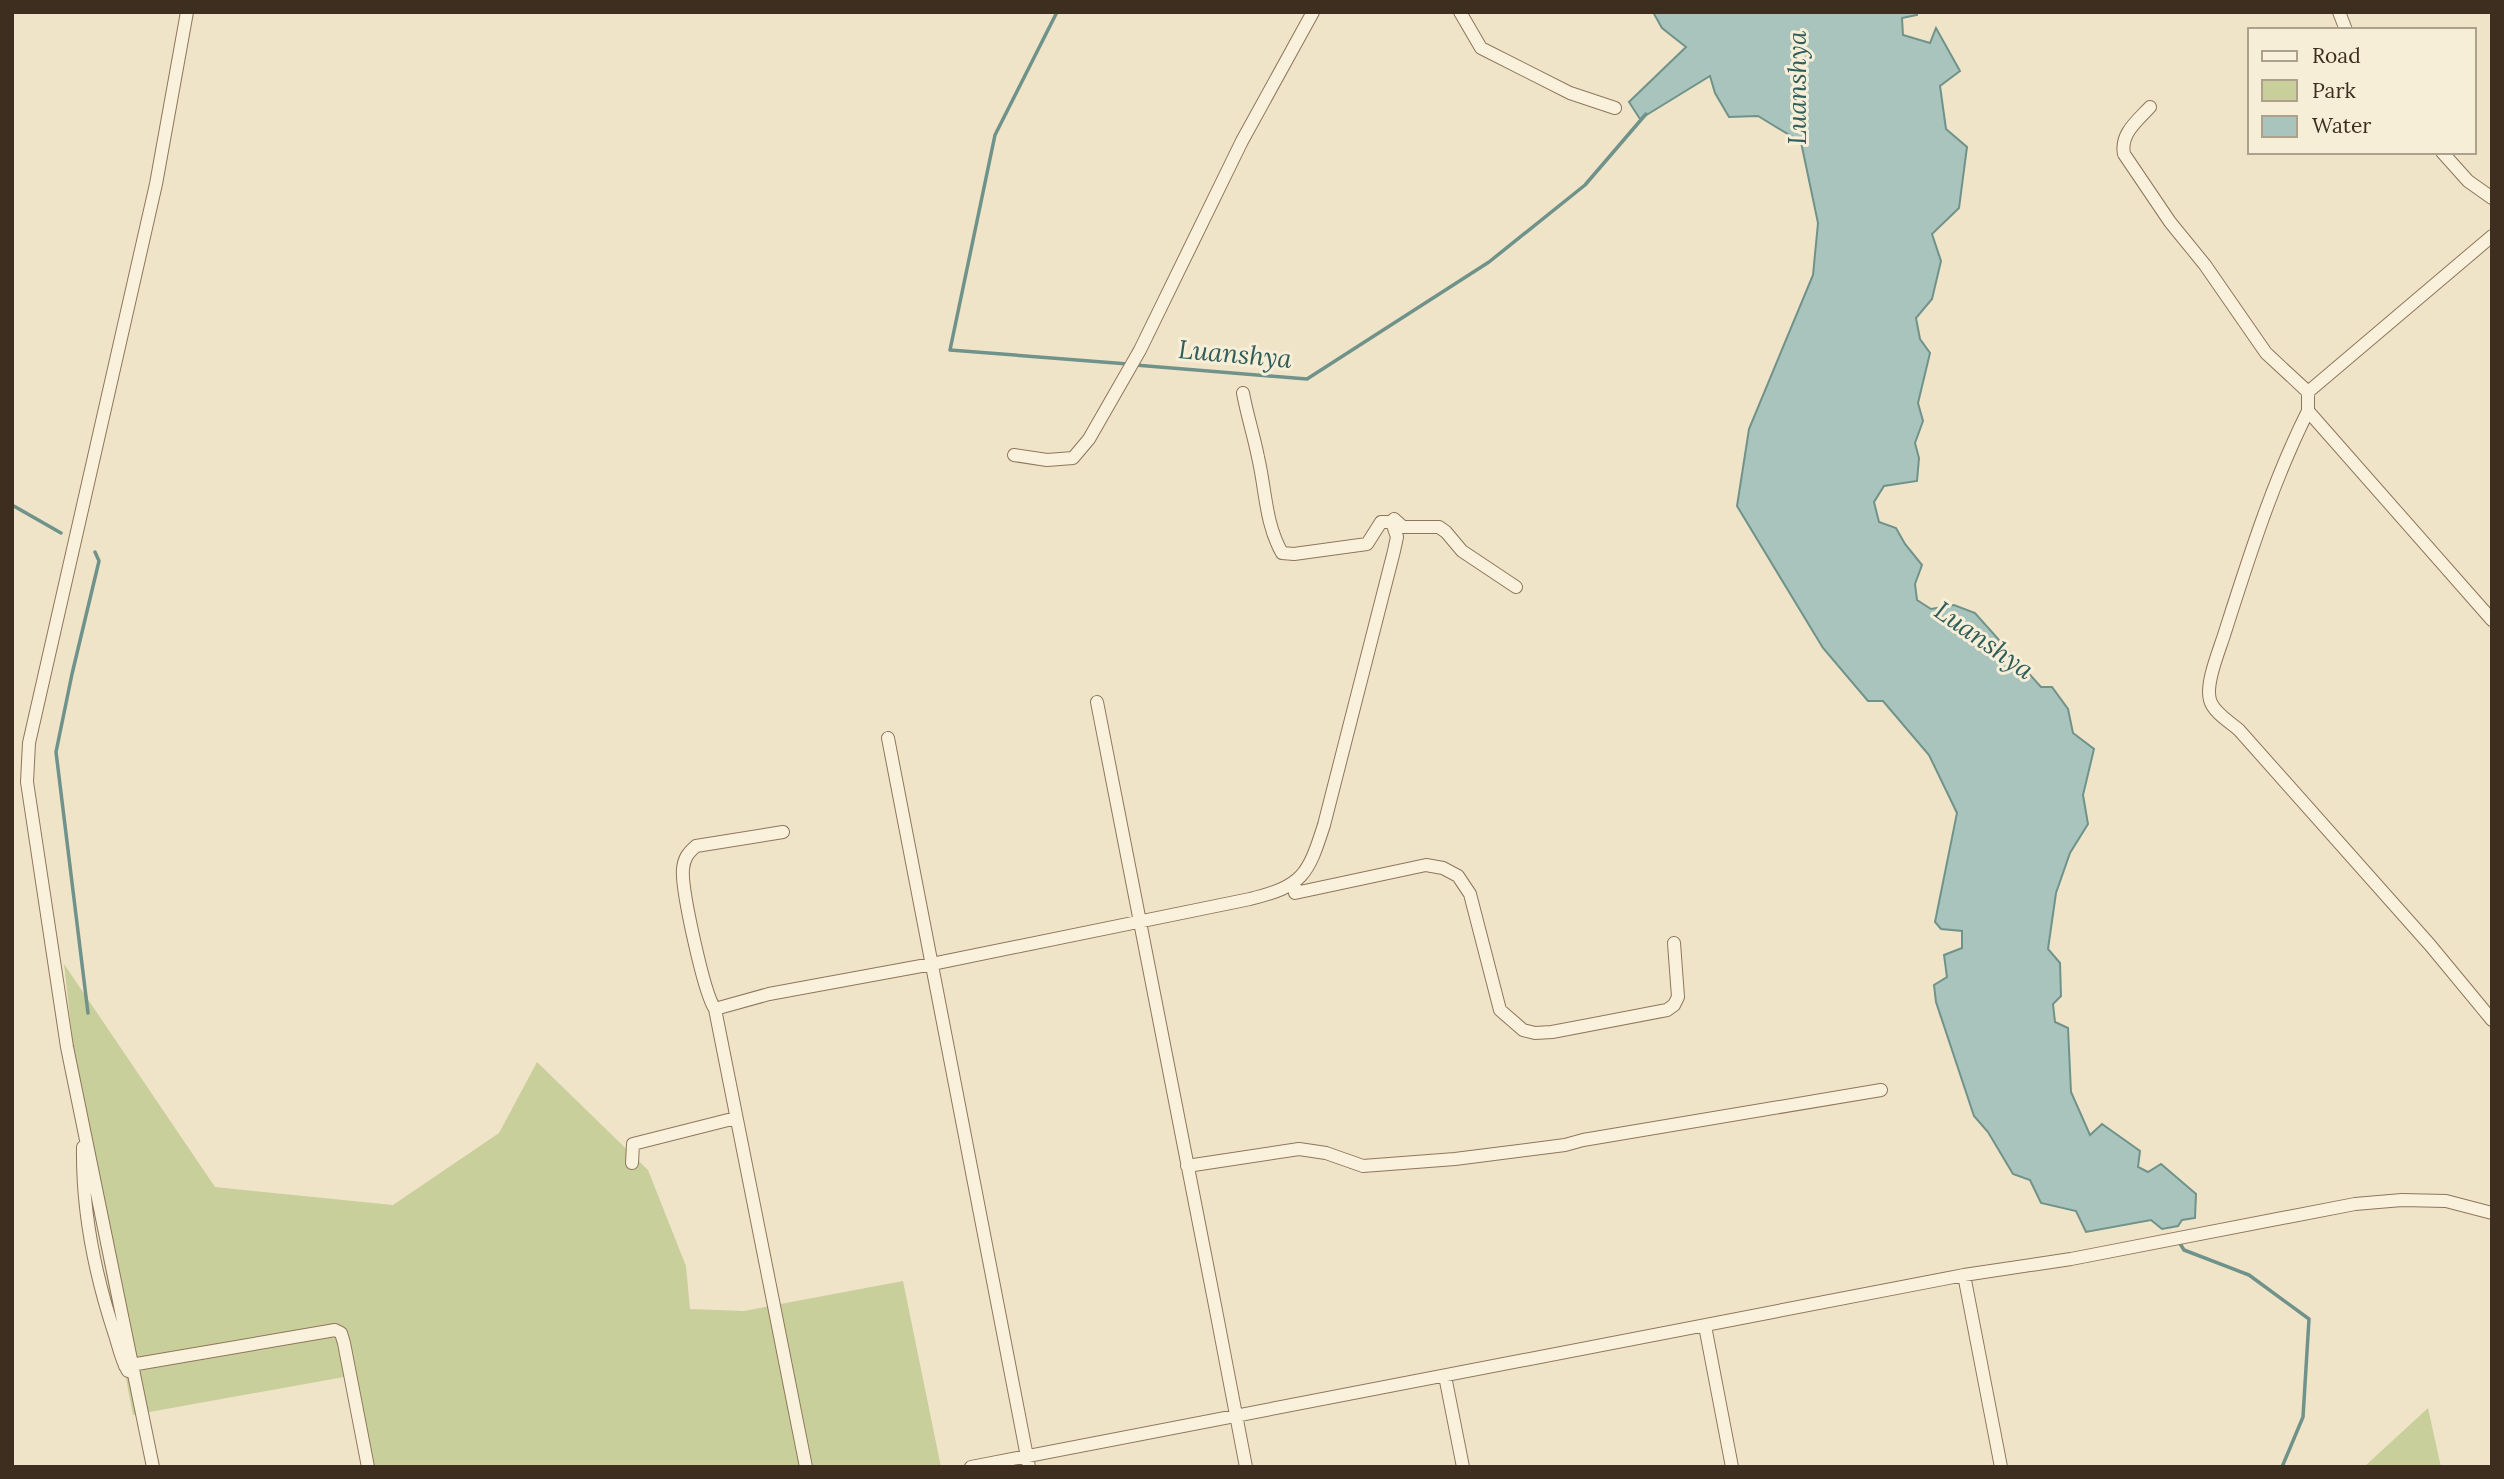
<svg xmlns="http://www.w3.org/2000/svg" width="2504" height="1479" font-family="Lora,serif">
<rect width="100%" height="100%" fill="#f0e4c8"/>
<!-- green -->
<path fill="#c9cf9b" d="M64 964 215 1187 393 1205 499 1133 537 1062 648 1170 686 1266 690 1309 744 1311 903 1281 941 1467H362L344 1377 133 1415 89 1186Z
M2428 1408 2441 1467H2364Z"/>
<!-- water -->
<path fill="#a9c4bc" stroke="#6f938a" stroke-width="2" d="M1653 12H1917V15L1902 18 1903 35 1930 43 1936 28 1960 71 1940 86 1946 129 1967 147 1959 208 1932 234 1941 261 1932 299 1916 318 1920 339 1930 353 1918 403 1923 421 1915 443 1919 458 1917 481 1884 486 1874 502 1879 522 1896 528 1905 544 1922 565 1915 584 1917 600 1931 609 1954 605 1975 613 2041 687H2052L2068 709 2073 733 2094 749 2083 795 2088 824 2070 853 2056 893 2048 949 2060 963 2061 996 2053 1004 2055 1022 2068 1028 2071 1092 2090 1135 2102 1124 2140 1151 2138 1167 2148 1172 2161 1164 2196 1194 2195 1218 2182 1220 2178 1226 2162 1229 2151 1220 2086 1232 2076 1211 2041 1203 2030 1180 2013 1174 1988 1132 1974 1116 1936 1002 1934 985 1947 977 1944 955 1962 948V931L1941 929 1935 922 1957 813 1929 755 1883 701H1868L1823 648 1737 506 1749 429 1813 275 1818 223 1801 142 1758 116 1729 117 1715 93 1710 76 1640 119 1629 102 1686 47 1662 28Z"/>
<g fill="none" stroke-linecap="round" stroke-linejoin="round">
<!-- stream -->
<path stroke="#6f938a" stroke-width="3.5" d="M1057 12 995 135 950 350 1128 364
M1135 365 1307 379 1489 262 1585 185 1646 114
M12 505 61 533
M88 1013 56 752 72 674 99 561 95 552
M2179 1242 2184 1250 2249 1275 2309 1319 2303 1417 2282 1467"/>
<defs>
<path id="street" d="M1460 12 1481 48 1570 93 1615 108
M2339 12 2346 30
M2150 107C2137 121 2120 134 2124 154L2170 222 2205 265 2266 353 2308 392V411L2492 620
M2442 152 2468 181 2492 198
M2308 392 2492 236
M1243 393C1247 415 1254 436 1258 457 1266 491 1265 523 1282 553L1294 554 1367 544 1381 522H1392L1394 519 1403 527H1439L1446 532 1462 551 1516 587
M2308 411C2273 481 2249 557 2225 632 2220 649 2205 683 2210 700 2213 712 2230 722 2239 730L2430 945 2492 1020
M1014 455 1047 460 1073 458 1089 439 1140 350 1242 141 1313 12
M1097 702C1149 957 1197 1212 1246 1467
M888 738 1029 1467
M1295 882V893L1426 865 1443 868 1458 876 1470 894 1500 1010 1523 1030 1535 1033 1552 1032 1667 1010 1674 1005 1678 997 1674 943
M715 1009C704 994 681 888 683 869 684 858 688 853 696 846L783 832
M83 1147C82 1210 95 1275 115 1335 119 1347 121 1360 128 1371
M632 1163 633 1144 736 1118
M1187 1166 1299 1149 1326 1153 1363 1166 1455 1159 1565 1145 1583 1140 1881 1090
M1964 1275 2001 1467
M1705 1326 1732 1467
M125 1366 335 1330 341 1333 344 1343 368 1467
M1445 1376 1463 1467
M153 1467 67 1047 27 782 29 743 156 184 187 12
M806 1467 715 1009 769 994 932 964 1250 899C1303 886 1308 875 1324 825L1394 551 1397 537 1392 522
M971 1467 1964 1275 2071 1259 2355 1204 2402 1200 2446 1201 2492 1213"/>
</defs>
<!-- street casing -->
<use href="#street" stroke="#8d765c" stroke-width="14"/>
<!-- street -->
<use href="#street" stroke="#faf1dc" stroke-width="12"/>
</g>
<g text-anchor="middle" stroke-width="6" stroke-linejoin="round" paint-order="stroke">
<!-- water labels -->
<g font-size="26" font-style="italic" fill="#2f5d5a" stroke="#f7eed8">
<text transform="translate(1797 88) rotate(-90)" y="9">Luanshya</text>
<text transform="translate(1235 354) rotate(5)" y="9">Luanshya</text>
<text transform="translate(1984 640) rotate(35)" y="9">Luanshya</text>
</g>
</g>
<!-- border -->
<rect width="2504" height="1479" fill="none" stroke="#3d2e20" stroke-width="28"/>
<!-- legend -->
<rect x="2248" y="28" width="228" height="126" fill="#f7eed8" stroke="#ada18e" stroke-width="2"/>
<rect x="2262" y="51" width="35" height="10" fill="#faf1dc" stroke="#ada18e" stroke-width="2"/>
<text x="2312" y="63" font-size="21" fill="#3d2e20">Road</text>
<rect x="2262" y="80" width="35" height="21" fill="#c9cf9b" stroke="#ada18e" stroke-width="2"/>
<text x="2312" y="98" font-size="21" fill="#3d2e20">Park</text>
<rect x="2262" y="116" width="35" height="21" fill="#a9c4bc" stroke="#ada18e" stroke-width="2"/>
<text x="2312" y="133" font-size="21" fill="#3d2e20">Water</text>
</svg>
